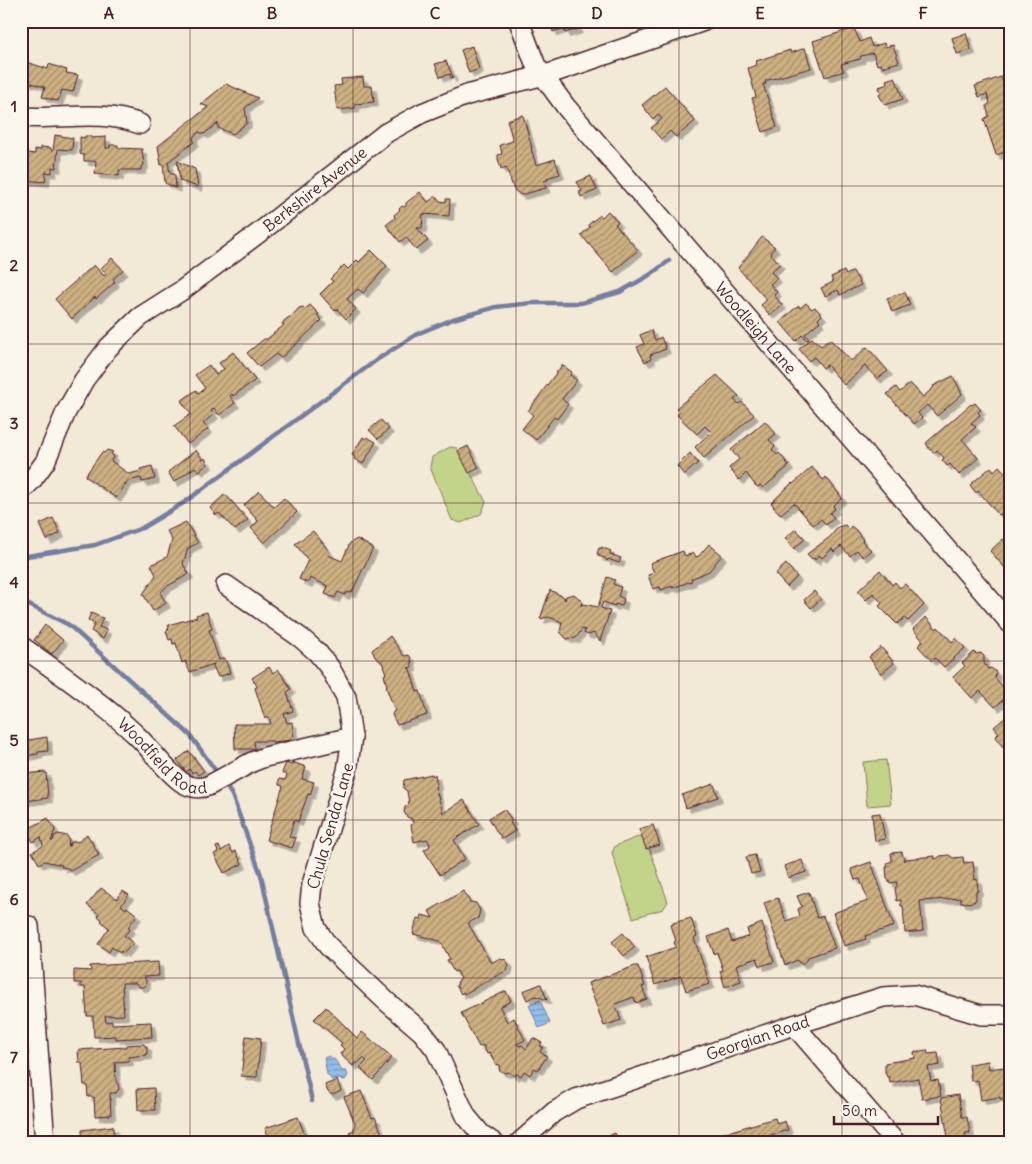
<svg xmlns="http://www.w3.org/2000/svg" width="1032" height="1164" font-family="Delius,sans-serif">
<defs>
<pattern id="water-rules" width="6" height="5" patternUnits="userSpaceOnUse" patternTransform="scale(1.25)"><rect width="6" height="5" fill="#92beeb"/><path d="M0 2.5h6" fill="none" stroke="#799abf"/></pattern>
<pattern id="building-hatch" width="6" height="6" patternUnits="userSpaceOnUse" patternTransform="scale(1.25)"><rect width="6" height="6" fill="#cdb182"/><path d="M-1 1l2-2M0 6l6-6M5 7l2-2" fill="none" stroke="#a88f6b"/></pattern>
<filter id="shadow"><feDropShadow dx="4.5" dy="4.5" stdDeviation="0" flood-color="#0004"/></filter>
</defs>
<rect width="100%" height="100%" fill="#f2e9d7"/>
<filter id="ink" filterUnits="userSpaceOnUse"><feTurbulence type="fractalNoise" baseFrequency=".02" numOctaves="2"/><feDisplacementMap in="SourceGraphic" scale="10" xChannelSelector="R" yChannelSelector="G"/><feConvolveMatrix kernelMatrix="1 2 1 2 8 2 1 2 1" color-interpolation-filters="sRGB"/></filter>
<g filter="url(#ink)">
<!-- grass -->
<path fill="#c1d489" stroke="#867a5a" d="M450 447 457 448 486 502 481 514 461 523 452 520 430 467 432 457Z
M886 760 891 804 867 806 863 762Z
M638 837 646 839 668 902 663 909 633 918 612 853 615 846Z"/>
<!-- water -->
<path fill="url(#water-rules)" stroke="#757e9e" d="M540 1000 550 1023 539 1028 529 1005Z
M329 1056 335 1060 342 1071H346L348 1075 345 1080 338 1079 332 1080 327 1074 324 1058Z"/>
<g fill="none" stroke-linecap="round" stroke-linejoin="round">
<!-- stream -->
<path stroke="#757e9e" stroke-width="4.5" d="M21 557 95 545 142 528 185 502 378 359 417 334 453 319 496 307 532 303H581L620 292 648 276 669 261
M21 601 69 625 190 735 218 774
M224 783 232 795 261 875 312 1101"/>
</g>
<!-- building -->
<path fill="url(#building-hatch)" stroke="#4a1f2b" filter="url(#shadow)" d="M550 21H588L576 25 578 29 565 33 564 28 553 32Z
M854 28 860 42 869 38 872 47 884 43 885 47 893 45 899 62 882 67 881 64 877 65 873 53 861 56 860 59 841 64 844 71 825 77 813 41Z
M966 33 971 50 957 54 952 38Z
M472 46 479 69 469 73 461 50Z
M805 48 811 68 765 81 766 84H763L777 127 763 132 752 98 756 97 748 68 757 65 756 61 790 50 791 53Z
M21 56 24 57 23 61 48 69 49 64 67 70 66 73 78 75 73 92 62 90 58 101 42 97 45 87 21 80Z
M446 61 453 77 451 78 450 74 440 77 435 64Z
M363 77 364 86H372L374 102 355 104V108L337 110 334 86 342 85 341 79Z
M895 77 903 99 885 105 879 95 881 93 879 87 888 84 886 80Z
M1001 77 1008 97 1011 96V161L1008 151 996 155 984 119 989 116 986 106 990 103 987 94 979 97 975 86Z
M226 84 258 98 245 108 247 123 233 134 218 128V123L204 134 199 132 193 137 194 142 168 162 170 173 175 175 176 188 165 183 163 164 161 165 158 146 208 107 201 104Z
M665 86 695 121 676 137 670 131 661 139 651 128 662 119 658 114 653 119 642 105Z
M523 115 532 148H531L536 165 555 159 560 174 547 178 548 180 544 181 546 188 521 195 514 190 506 167 501 169 498 159V155L502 154 500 145 513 141 507 120Z
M55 135 73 138 72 150 58 149 56 168 52 167V173L46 172 45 182 24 180V181H21V152L35 154V149L41 150V147L51 148V150L53 151Z
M85 136H91V138L106 137V148H110V145H118V148L142 149 144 165 141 167V170H119V176L95 174 96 161H84V155L80 154V137L85 138Z
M177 161 195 169 198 187 180 181Z
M591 176 597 190 581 197 579 192 582 191 577 182Z
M420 192 428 202 436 196 440 201 446 202V199H450L449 216 423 214 422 228H417L428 241 416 250 406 237 400 242 386 225 395 218 394 215 400 210 399 209 402 206 404 207 406 206V203Z
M608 211 618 222 615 224 638 250 613 272 581 235 590 227 588 225 600 215 602 217Z
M762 237 775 247 770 253 780 264 771 272 777 278 770 284 777 292 774 295 782 305 770 315 761 305 767 300 738 268Z
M371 250 387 266 363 293 358 289 347 299 356 309 346 319 337 309 335 311 320 294 333 281 330 279 344 265 348 269 357 260 359 262Z
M112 258 123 270 113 279 115 282 96 299 95 297 72 319 55 299 94 265 104 276 106 274 101 268Z
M844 271 846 275 853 271 861 285 840 295 838 290 825 296 821 288 833 282 831 277Z
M905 292 910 305 892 312 887 298Z
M806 303 812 309 815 307 822 315 818 319 820 321 805 334 809 339 807 340 802 335 796 341 780 322 793 310 799 306 800 308Z
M310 305 319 314 317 315 322 320 281 358 276 354 259 367 247 353 264 339H267L284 325 282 324 284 321 289 317H291L299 308 303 307 305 309Z
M651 330 655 340 661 337 666 349 650 355 651 359 645 362 637 347 644 344 640 335Z
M812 338 821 346 830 339 851 361 867 347 888 371 877 379 865 366 844 385 827 365 823 368 814 357 809 361 799 349Z
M233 352 255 380 233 396 232 394 230 396 235 403 219 415 214 408 211 411 214 414 203 423 208 429 188 444 174 426 191 414 181 401 196 390 198 393 205 388 195 375 209 365 216 375 224 369 219 363Z
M562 365 572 372 570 375 577 380 562 399 568 404 557 419 554 417 536 440 522 429 533 415 528 411Z
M717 375 739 396 734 400 739 404 742 402 754 415 704 458 695 447 711 432 705 426 697 434 677 415 680 412 676 408Z
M953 376 962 394 937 416 927 405 918 413 922 418 914 424 887 394 896 387 900 392 910 383 923 397 934 387 933 386Z
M975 403 981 410 978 412 980 415 971 423 976 427 962 439 978 458 959 475 950 464 947 466 942 460 944 458 937 450 934 453 932 450H930L926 443 971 404 972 405Z
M381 420 389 429 378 439 369 430Z
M765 421 776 434 769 440 775 446 772 449 777 455 779 453 781 455 789 466 763 488 760 485 758 487 755 485 746 473 739 480 729 468 739 459 731 450Z
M363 437 366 439 367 437 376 442 363 464 354 459 355 457 352 455Z
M468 446 479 468 469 473 458 451Z
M107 450 113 452 111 454 114 456 111 461 129 474 141 471 140 469 152 466 155 479 142 482 141 478 128 481 116 498 85 476 102 452 104 453Z
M196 450 203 460 205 458 208 464 199 471 195 467 174 482 168 472Z
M690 453 698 463 684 475 677 466Z
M999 466 1011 479V514L1005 519 1001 514 999 515 978 491 976 493 970 485 991 467 994 471Z
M812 467 823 480 826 477 842 498 833 506 835 509 830 513 834 518 826 525 821 519 813 525 794 503 781 514 773 507 774 506 771 503 792 483 793 484Z
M259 491 274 507 284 498 297 512 264 543 251 528 258 521 244 505Z
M225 494 248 520 235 530 219 513 216 515 210 508Z
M53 518 60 533 47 540 40 524Z
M186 522 198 543 188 548 183 564 189 574 166 587 160 593 166 603 153 611 143 594 156 575 151 565 167 557 172 540 167 531Z
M845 525 849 529 851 526 856 530 863 540 862 541 871 550 863 557 857 550 850 556 841 546 834 552 832 549 822 558 819 555 815 560 814 558 812 559 807 554 830 537 838 527Z
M796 529 805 539 794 549 785 538Z
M313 531 329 551 328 555 342 561 350 543 357 539 373 548 352 592 346 593 345 595 338 592 335 598 325 594 328 586 310 578 308 583 299 579 308 560 295 544Z
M1003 539 1011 547V575L990 551Z
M709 544 722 555 709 571 691 579 692 581 672 588V586L661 590 660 587 653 589 648 575 654 573 650 563 683 551 685 556 694 553 696 557 699 556Z
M601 547 611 551 610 554 621 558 619 563 608 559 607 561 605 558 598 556 599 554H597L599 548 601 549Z
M786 564 797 577 787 587 775 574Z
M880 570 892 585 895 582 900 588 905 584 924 605 908 621 904 618 897 624 879 606 882 603 873 593 866 600 858 591Z
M607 577 615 580 613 584 621 587 618 596 624 599 622 606 615 604V606L603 602 601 608 610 611 600 641 594 633 588 635 584 633 585 630 582 629 576 638 567 639 560 632 562 622 549 617 540 619 550 590 564 597 565 600 566 596 574 594 582 601 581 606 583 604 598 607Z
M814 591 821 599 811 608 804 600Z
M207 612 212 629 209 630 219 660 225 658 230 673 218 677 213 666 214 664 190 672 185 661 182 663 176 643 173 644 172 639 169 640 166 631 169 628 168 625 197 617 196 615Z
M91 613 103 618 99 627 107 630 103 639 91 631 95 623 88 620Z
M926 617 936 629 938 627 952 642 956 638 965 648 944 667 935 658 932 661 918 646 923 641 913 629Z
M45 625 63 640 52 654 34 640Z
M390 636 404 656 409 655 411 658 412 667 408 668 410 669 417 692 420 691 427 715 397 725 392 715 393 712 395 711 386 687 387 686 384 675 386 674 382 662 375 657 372 650Z
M881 647 894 663 881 674 869 657Z
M974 652 976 654 981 653 984 656V663L988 669 991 668 996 672 995 678 1003 687 1005 686 1009 688 1010 692 1009 695 995 707 980 691 972 698 953 677 965 666 962 663Z
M269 667 273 673 278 669 291 689 287 692 293 711 284 714 287 723 292 722 294 740 272 742V741H254L255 749H235L234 724H271L269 717 265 719 255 688 257 686 252 678Z
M1008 715 1011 719V757L995 737 999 733 994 727Z
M47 737 48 751 38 752V754L23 756 22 741Z
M189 751 204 771 198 775 195 771 192 773 189 769 186 772 177 760Z
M292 762 306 767 302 779 314 782 310 795 308 794 298 822 294 820 289 837 296 838 292 848 266 840 283 786 279 785V779L285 780 287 775 282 773 286 763 292 765Z
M46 772 48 798 25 801 23 774Z
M432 774 433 776 435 774 437 786H435L443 813 464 800 479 824 454 840 465 859 440 875 424 850 430 846 429 842 427 839 414 842 411 825 413 823 412 819 407 817 404 812 405 807 409 803 407 791 403 788 404 780Z
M714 784 718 797 686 808 682 795Z
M504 809 512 820 510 822 515 831 502 839 499 834H498L489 818Z
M880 813 885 839 875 841 872 814Z
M48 818 55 830 51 841H53L54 836 58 834 67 836 69 839 68 846H69L70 843 75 841 78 842 87 834 99 855 70 871 68 868 61 867 62 865 44 861 39 864 32 852 43 846 41 837 33 842 26 830Z
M653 825 660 845 646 849 639 829Z
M219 846 221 851 229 846 233 853 236 851 242 864 224 873 214 854 218 852 216 847Z
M902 852 904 861 905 859 935 856V859L938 858 940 856 949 855 953 858 963 857 964 863 973 862 975 880 977 879 978 891H976V900L974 901V902L964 903V902H961V898L920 901 923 931 905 933 903 906H901V900L897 901 896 895 895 888 897 886V882L889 883V879H887L886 867H888L887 863 892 861 891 853Z
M755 855 760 872 751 874 746 857Z
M802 860 806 872 788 878 784 866Z
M871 862 894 926 865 936 866 939 844 946 833 913 868 901 860 879 855 880 851 869Z
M101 888 117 899 123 891 129 895 121 905 126 909 127 907 137 915 128 927 130 929 124 936 133 943 124 953 121 951 120 953 112 947 109 952 98 944 109 928 101 921 102 920 98 916 99 914 87 905Z
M463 891 470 902 476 903 480 910 478 918 468 923 491 963 500 958 506 960 509 964 507 970 464 994 463 992 461 994 456 985 458 984 457 982 461 979 457 971 454 972 447 960 450 959 440 941 413 934 417 918 421 919 422 915 433 918 429 911Z
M809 892 817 918 823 916 835 948 808 957 807 960 804 963H800L798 960 785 965 764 903 778 898 786 921 800 916 798 909 803 906 801 905 797 896Z
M691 918 697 936 694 938 710 984 686 991 681 976 655 985 646 957 676 947 674 942 676 941 671 925 673 924V923Z
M762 923 774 962 760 966 757 958 736 965 741 981 725 987 720 971 723 970 717 952 714 954 708 937 728 930 732 942 749 936 747 929Z
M623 933 635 947 624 956 612 942Z
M158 962 159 976 143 977 146 980V984L143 987H139L136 983H122L124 1015 105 1016 106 1022 112 1021V1024L151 1022 152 1037 116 1039V1036L94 1037 93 1016H87L85 987H81V983H74V970L91 971 90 966Z
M635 966H638L645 986 642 987 647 999 636 1003 634 997 615 1004 621 1020 604 1026 588 983Z
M541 984 547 1000 536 996 527 1000 523 991Z
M506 991 511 1001 500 1007 507 1022 514 1018 525 1040 517 1044 519 1046 522 1045 526 1049 533 1038 542 1043 540 1046 543 1047 540 1052 547 1056 538 1070 534 1068 530 1075 524 1071 521 1076 517 1074 515 1076 508 1072 505 1073 500 1071 499 1068 500 1065 495 1064 490 1053 487 1054 483 1045 479 1047 461 1013Z
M326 1007 357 1038 362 1032 392 1057 373 1080 360 1068 367 1061 363 1058 357 1064 355 1063 353 1066 340 1054 344 1049 340 1045 342 1043 314 1019Z
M246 1036 261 1038 257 1077 241 1076Z
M144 1044 145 1046H147V1055L128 1057 129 1061 115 1062 116 1082 118 1084 119 1089 116 1093H110L111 1115 95 1116 94 1097H88L87 1085H84L82 1063H79L78 1050 126 1047V1045Z
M927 1050 928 1054 938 1053 940 1065 928 1067 931 1081 938 1080 941 1096 922 1099 918 1078 890 1083 889 1077H887L885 1072V1063L915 1058 914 1052Z
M988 1061 989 1069 1011 1066V1098L1000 1099V1097L981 1100 978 1080 971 1081 969 1064Z
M337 1080 341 1091 332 1095 328 1092 325 1085Z
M154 1088 155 1110H138L137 1089Z
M361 1091 372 1118 375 1117 386 1143H353L349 1132 354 1130 355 1123 344 1097Z
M958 1095 962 1117H967L970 1133H965L967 1143H949L941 1098Z
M298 1117 306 1138 294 1143H275L274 1139 270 1141 265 1128Z
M775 1118 777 1124 785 1121 788 1130 768 1136 770 1143H718L715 1139 714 1136Z
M113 1126 114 1141H117V1143H83L82 1130Z
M615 1133 620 1143H594Z"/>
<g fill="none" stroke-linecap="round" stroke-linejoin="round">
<defs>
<g id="minor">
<path id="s1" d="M519 21 536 66 566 107 1011 624"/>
<path d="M21 117C63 120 100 109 140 124"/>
<path id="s2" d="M21 491 32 480 45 462 66 412 84 380 108 348 140 317 181 291 260 232 386 133 422 113 467 95 552 73 704 21"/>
<path d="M226 585 301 638 317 652 330 668 346 697 352 737 347 771 312 884 310 903 316 928 328 946 386 1001 422 1032 436 1050 466 1116 481 1134 494 1143"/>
<path id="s3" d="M21 646C60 674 99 700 134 733 151 748 164 770 183 783 191 788 199 789 208 786L252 762 265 757 352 737"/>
<path d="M29 926 45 1143"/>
<path d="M794 1025 896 1143"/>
<path id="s4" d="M519 1143 554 1112 576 1099 794 1025 883 997 914 995 981 1015H1011"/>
</g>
</defs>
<!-- minor casing -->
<use href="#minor" stroke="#4a1f2b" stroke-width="22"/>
<!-- minor -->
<use href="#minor" stroke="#fbf7ec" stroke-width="19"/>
</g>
</g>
<!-- grid -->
<path fill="none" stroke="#4a1f2b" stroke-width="1" stroke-opacity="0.55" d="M190 21V1143M353 21V1143M516 21V1143M679 21V1143M842 21V1143M21 186H1011M21 344H1011M21 503H1011M21 661H1011M21 820H1011M21 978H1011"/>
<g text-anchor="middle" stroke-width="5" stroke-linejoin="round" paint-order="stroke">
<!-- street labels -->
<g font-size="16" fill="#4a1f2b" stroke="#fbf7ec">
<text dy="6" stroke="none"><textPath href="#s2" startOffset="430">Berkshire Avenue</textPath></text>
<text dy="6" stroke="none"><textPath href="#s1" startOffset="390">Woodleigh Lane</textPath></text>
<text dy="6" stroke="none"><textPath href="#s3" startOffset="181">Woodfield Road</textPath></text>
<text transform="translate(330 826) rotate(-74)" y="6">Chula Senda Lane</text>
<text dy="6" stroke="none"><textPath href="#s4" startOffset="264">Georgian Road</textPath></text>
</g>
</g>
<!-- margin -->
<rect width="1032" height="1164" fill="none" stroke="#fbf7ec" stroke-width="55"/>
<!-- scale -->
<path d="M834 1116v8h104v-8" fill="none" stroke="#4a1f2b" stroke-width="2.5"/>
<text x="842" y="1116" font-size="15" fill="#4a1f2b" stroke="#fbf7ec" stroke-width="4" paint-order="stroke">50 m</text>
<rect x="28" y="28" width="976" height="1108" fill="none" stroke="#4a1f2b" stroke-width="2"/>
<g font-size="16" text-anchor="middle" font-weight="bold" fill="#4a1f2b">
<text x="109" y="19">A</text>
<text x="272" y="19">B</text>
<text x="435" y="19">C</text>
<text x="597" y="19">D</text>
<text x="760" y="19">E</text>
<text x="923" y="19">F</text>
<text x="14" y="112">1</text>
<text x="14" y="271">2</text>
<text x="14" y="429">3</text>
<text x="14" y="588">4</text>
<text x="14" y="746">5</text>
<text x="14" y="905">6</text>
<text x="14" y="1063">7</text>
</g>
</svg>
